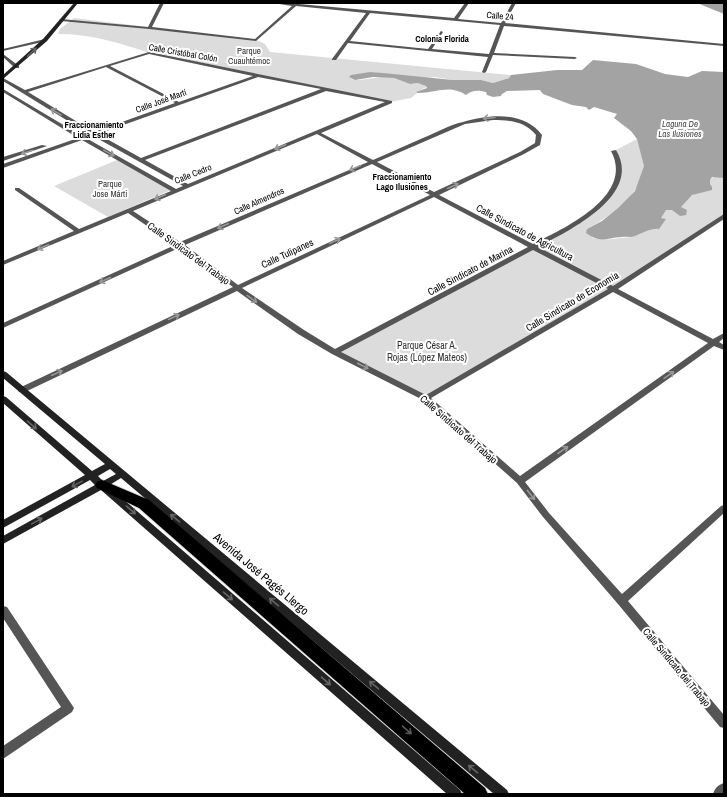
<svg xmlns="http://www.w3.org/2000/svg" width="727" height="797" font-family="'Archivo Narrow',sans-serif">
<rect width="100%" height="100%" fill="#fff"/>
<!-- green -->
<path fill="#dcdcdc" d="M74 18 256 40 265 44 270 52 511 75 509 78 493 83 481 80H453L435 77 424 78 370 72 350 79 359 80 383 77 394 78 410 84 418 83 423 84 427 87 422 89 411 98 390 102 149 53C118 42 90 34 58 34L60 29Z
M637 139C639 147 644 158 644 166 643 193 609 217 587 229L593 238C606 242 619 237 633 237L666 210 705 188C707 178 716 176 724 172V216L613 289 426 398 335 352 532 248 575 222 602 203 619 178 614 151Z
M117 160 171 190 108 217 54 186Z"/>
<!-- water -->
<path fill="#a3a3a3" d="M697 3H724V14Z
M593 60 636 64 665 74 688 77 702 71 724 72V178L712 177 710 180V184L712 187V190L692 195 681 207 687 210 686 215 680 216 672 210H666L661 218 666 219 659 229C651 228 643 233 635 236 631 238 627 236 622 237 605 238 602 244 586 233L587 229 602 221 618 208 635 191 644 166 637 139 631 131 614 118 617 114 594 107 589 110 586 107 572 105 543 94 540 90 507 91 502 94 501 96 493 97 487 95 486 92C478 90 472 90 466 95 449 84 437 93 418 93L416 92 427 88 426 86 418 83 410 84 394 78 373 77 355 80 349 77 351 75 370 72 383 73 453 80H481L493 83 509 78 511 75 557 70H582Z"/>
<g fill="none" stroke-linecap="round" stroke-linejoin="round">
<defs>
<path id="highway" d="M102 480 149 500 485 788 488 794H465L139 508 97 488 95 485 97 482Z"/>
</defs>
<!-- highway casing -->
<use href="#highway" stroke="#dbdbdb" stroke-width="2"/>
<!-- street -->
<path fill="#555" fill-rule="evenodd" d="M160 3H164L152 27 255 39 292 6 273 3H288L454 18 465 3H469L458 19 501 23 512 3H516L505 23 724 44V46L504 26 494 53 575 57 577 58 575 59 493 55 486 72 484 73 482 72 488 57 348 43 336 60H332V59L366 13 296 6 256 41 149 29 61 21 59 20 61 19 148 27ZM370 13 500 25 489 54 432 49 443 32 441 31 428 49 350 41Z
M45 39H47V41L3 51V49Z
M149 52 392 101V103L321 133 373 160C390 153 406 145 423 138 436 133 449 125 463 122 489 114 524 111 542 135L540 145 524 154 439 195 533 244C565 228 635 196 611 151L616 150C643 195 570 230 538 247L613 286 724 214V219L618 289 713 339 724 333V338L719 342 724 345V350L714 346 525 482 549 513 622 594 721 506 724 505V513L628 601 724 715V728L720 727 618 604 543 517 517 483 423 400 332 354 298 334 237 291 25 392H19L18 390 19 388 233 287 179 248 3 328V323L175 245 128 213 3 265V261L74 231 15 190V188H19L79 229 171 191 82 140 3 168V164L78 138 3 92V89L82 136 89 134 3 81V78L25 90ZM149 54 253 76 179 102 110 66ZM106 67 175 103 94 132 28 92ZM258 77 321 89 141 158 98 134ZM326 91 385 102 188 184 145 160ZM493 120C510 120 525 121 536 135L535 143 520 152 434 192 377 162 465 124ZM317 134 368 162 180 242 133 211ZM93 136 183 186 176 189 86 138ZM372 164 430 195 238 285 185 245ZM434 197 528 247 335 349 304 330 242 288ZM533 250 608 289 426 395 341 352ZM613 292 708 343 520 476 431 398Z
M3 54 19 66V68H15L3 57Z
M42 145 47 146 3 161V157Z
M3 606 7 607 74 708 72 712 3 759V746L61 707 3 618Z
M724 783V794H713C715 788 718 785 724 783Z"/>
<!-- secondary -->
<path fill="#222" fill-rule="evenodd" d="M74 3H78L47 41 3 79V75L43 39Z
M3 371 6 372 507 790 509 794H494L121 478 108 486 460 790 462 794H447L101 490 3 544V536L95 485 90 480 3 528V520L85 475 3 403V396L6 397 92 471 105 464 3 378ZM110 469 116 474 103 481 98 476Z"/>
<!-- highway -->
<use href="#highway" fill="#000" fill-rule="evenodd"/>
</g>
<!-- one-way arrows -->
<defs><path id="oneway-shaft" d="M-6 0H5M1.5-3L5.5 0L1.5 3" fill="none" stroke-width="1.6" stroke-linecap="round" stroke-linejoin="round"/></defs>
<g stroke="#646464">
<use href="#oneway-shaft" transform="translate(32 52) rotate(-44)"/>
<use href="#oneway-shaft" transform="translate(32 425) rotate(41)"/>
<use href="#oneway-shaft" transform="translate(77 484) rotate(151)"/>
<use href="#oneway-shaft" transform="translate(131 510) rotate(41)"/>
<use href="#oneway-shaft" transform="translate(175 518) rotate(-140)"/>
<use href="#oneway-shaft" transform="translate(37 521) rotate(-29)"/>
<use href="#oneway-shaft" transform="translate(228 596) rotate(41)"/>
<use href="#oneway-shaft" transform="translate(274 602) rotate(-140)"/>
<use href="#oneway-shaft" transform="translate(326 681) rotate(41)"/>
<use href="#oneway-shaft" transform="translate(374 685) rotate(-140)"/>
<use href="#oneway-shaft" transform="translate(473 769) rotate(-140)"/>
</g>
<g stroke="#999">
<use href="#oneway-shaft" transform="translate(56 112) rotate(-149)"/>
<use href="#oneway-shaft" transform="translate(489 118) rotate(175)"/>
<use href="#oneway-shaft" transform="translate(280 147) rotate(157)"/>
<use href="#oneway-shaft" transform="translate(27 152) rotate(162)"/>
<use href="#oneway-shaft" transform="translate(109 153) rotate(29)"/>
<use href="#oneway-shaft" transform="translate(355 168) rotate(156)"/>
<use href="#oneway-shaft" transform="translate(453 186) rotate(-25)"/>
<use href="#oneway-shaft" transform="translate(160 197) rotate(156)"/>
<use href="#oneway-shaft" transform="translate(223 226) rotate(156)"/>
<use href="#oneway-shaft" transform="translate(335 241) rotate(-25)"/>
<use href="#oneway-shaft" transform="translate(43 247) rotate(157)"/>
<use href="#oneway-shaft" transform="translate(105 280) rotate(156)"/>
<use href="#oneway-shaft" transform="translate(252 299) rotate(36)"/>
<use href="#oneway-shaft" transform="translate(174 317) rotate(-25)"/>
<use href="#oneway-shaft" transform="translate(363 366) rotate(27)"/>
<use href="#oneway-shaft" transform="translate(57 373) rotate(-25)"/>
<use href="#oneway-shaft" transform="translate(669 375) rotate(-35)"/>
<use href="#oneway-shaft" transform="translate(563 450) rotate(-35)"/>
<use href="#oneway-shaft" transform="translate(531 495) rotate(52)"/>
</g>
<use stroke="#595959" href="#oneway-shaft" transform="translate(407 730) rotate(41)"/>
<g text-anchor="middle" stroke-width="4" stroke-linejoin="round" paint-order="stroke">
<!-- far-street labels -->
<g font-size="9" fill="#000" stroke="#fff">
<text transform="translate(500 16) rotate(5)" y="3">Calle 24</text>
<text transform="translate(183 53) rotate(10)" y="3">Calle Cristóbal Colón</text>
<text transform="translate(161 101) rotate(-20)" y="3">Calle José Martí</text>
<text transform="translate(193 174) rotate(-22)" y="3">Calle Cedro</text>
<text transform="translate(259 201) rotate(-24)" y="3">Calle Almendros</text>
</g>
<!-- far-neighbourhood labels -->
<g font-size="9" font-weight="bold" fill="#000" stroke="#fff">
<text x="442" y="42">Colonia Florida</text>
<text x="94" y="128">Fraccionamiento<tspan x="94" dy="10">Lidia Esther</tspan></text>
<text x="402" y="180">Fraccionamiento<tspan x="402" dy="10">Lago Ilusiones</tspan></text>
</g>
<!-- far-park labels -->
<g font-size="9" fill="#333" stroke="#fff">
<text x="249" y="54">Parque<tspan x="249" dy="10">Cuauhtémoc</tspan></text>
<text x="110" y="187">Parque<tspan x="110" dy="10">Jose Márti</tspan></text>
</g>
<!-- far-water labels -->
<g font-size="9" font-style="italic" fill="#444" stroke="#fff">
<text x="680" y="127">Laguna De<tspan x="680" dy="10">Las Ilusiones</tspan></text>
</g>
<!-- street labels -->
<g font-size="10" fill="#000" stroke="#fff">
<text transform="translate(525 232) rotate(28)" y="4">Calle Sindicato de Agricultura</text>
<text transform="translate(189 253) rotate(36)" y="4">Calle Sindicato del Trabajo</text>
<text transform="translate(287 253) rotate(-25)" y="4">Calle Tulipanes</text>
<text transform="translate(470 270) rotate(-28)" y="4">Calle Sindicato de Marina</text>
<text transform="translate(572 301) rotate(-31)" y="4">Calle Sindicato de Economia</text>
<text transform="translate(459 429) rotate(41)" y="4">Calle Sindicato del Trabajo</text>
<text transform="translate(677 667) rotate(50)" y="4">Calle Sindicato del Trabajo</text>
</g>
<!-- park labels -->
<g font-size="10" fill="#333" stroke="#fff">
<text x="427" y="349">Parque César A.<tspan x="427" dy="12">Rojas (López Mateos)</tspan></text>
</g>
<!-- near-street labels -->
<g font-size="12" fill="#000" stroke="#fff">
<text transform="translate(261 574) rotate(40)" y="4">Avenida José Pagés Llergo</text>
</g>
</g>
<!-- border -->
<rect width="727" height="797" fill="none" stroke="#000000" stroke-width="8"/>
</svg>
